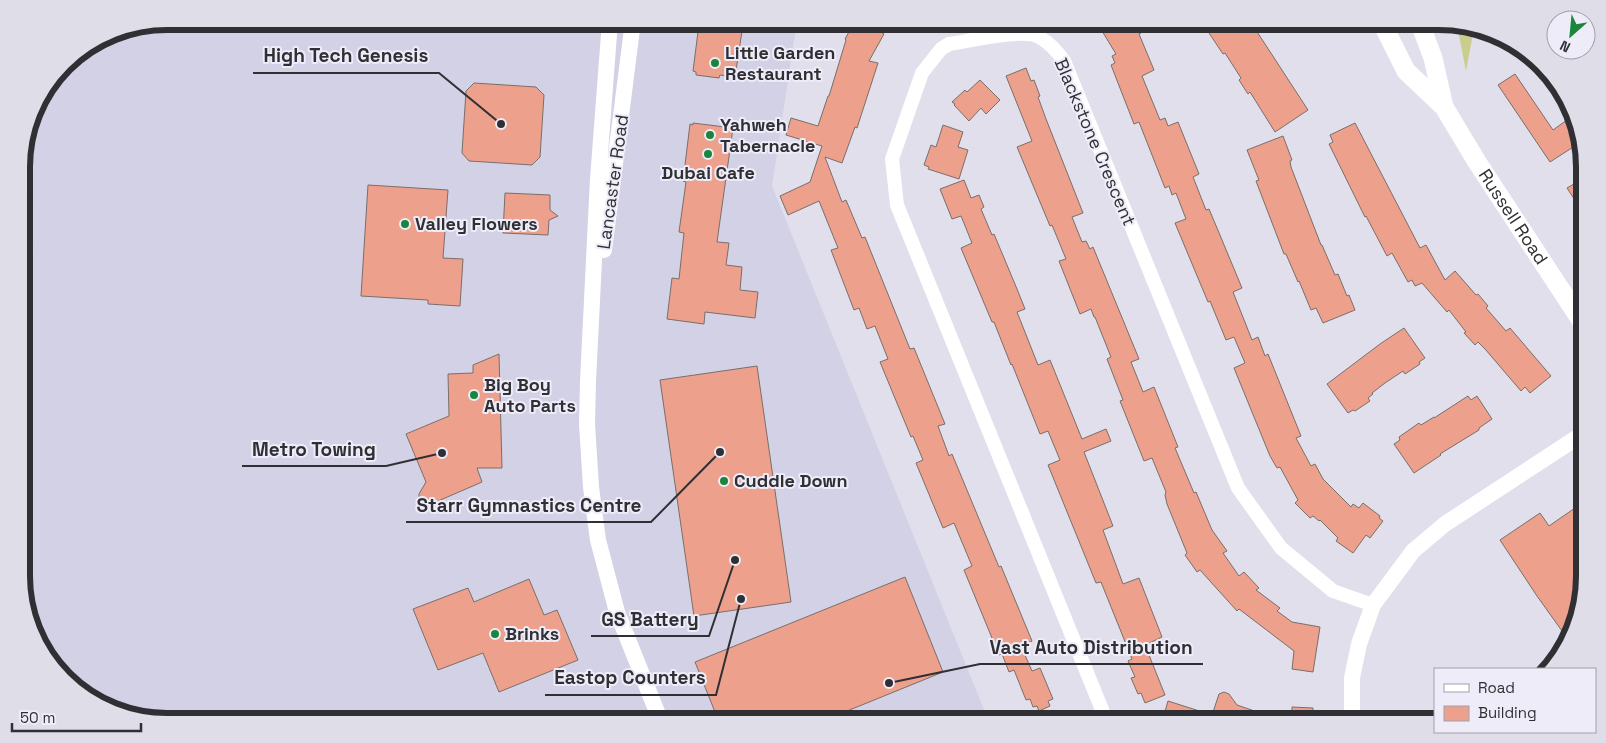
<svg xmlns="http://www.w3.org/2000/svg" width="1606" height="743" font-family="'Space Grotesk',sans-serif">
<rect width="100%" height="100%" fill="#e0dfeb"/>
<!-- built -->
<path fill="#d3d1e5" d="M167 21H797L772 186 989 722H167L111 711 51 665 23 596 22 157 36 102 71 58 111 32Z"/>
<!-- green -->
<path fill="#c9cd8e" d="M1456 25 1474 28 1466 71 1457 25Z"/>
<!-- building -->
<path fill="#eda18c" stroke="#7a6e6a" d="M855 21H862L884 34 869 61 878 63 857 128 855 127 842 163 825 157 842 202 846 200 862 238 865 237 910 349 914 348 945 424 938 426 949 456 952 454 999 567 1001 566 1032 641 1021 646 1032 671 1040 668 1053 699 1048 701 1050 706 1039 711 1037 706 1033 707 1030 699 1026 700 1014 670 1009 672 1002 654 999 655 964 570 972 566 954 523 943 528 916 463 923 460 913 436 911 437 880 362 888 359 875 326 867 329 859 308 854 310 831 250 838 248 819 201 788 215 780 196 810 182 822 146 786 135 791 118 818 126 828 96H829L846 40 845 39Z
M1096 21H1134L1141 33 1139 34 1154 70 1142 76 1160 120 1165 118 1168 126 1178 122 1199 174 1193 177 1206 210 1209 209 1217 228 1242 288 1233 292 1252 340 1258 337 1265 356 1268 354 1301 436 1296 438 1311 466 1315 464 1323 479 1351 507 1353 504 1359 508 1363 503 1380 516 1379 518 1383 521 1370 538 1366 535 1353 553 1336 541 1338 538 1320 520 1319 521 1313 516 1310 518 1295 503 1298 500 1280 467 1277 468 1270 456 1234 368 1245 363 1234 337 1226 340 1210 301 1208 302 1175 223 1186 219 1176 193 1172 195 1169 186 1165 188 1139 122 1134 124 1111 65 1115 63 1112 56 1116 54Z
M1214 21H1250L1308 110 1275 132 1250 92 1248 94 1239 80 1241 78 1225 53 1223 54 1205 27Z
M706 26 742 31 735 77 720 75 719 78 696 75V72L693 71 698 32H700V28H705Z
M1026 68 1031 81 1034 80 1040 96 1038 97 1046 119 1083 213 1072 217 1082 242 1086 241 1090 249 1093 247 1139 359 1131 362 1143 392 1154 387 1178 447 1175 448 1194 493 1196 492 1212 530 1227 551 1223 553 1239 576 1244 572 1259 588 1256 590 1280 608 1277 611 1292 622 1320 627 1313 672 1292 669 1294 651 1239 609 1237 611 1200 570 1197 572 1185 555 1187 553 1167 504 1165 495 1166 492 1152 458 1144 461 1120 401 1123 400 1107 359 1111 357 1095 317H1094L1091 309 1080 314 1059 261 1066 259 1052 225 1050 226 1017 147 1032 141 1006 76Z
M1515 74 1553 130 1571 117 1581 142 1550 162 1498 85Z
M980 80 1000 100 986 114 981 108 969 121 954 105 955 104 952 102 965 90 967 92Z
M474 83 536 87 544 95 540 157 532 165 469 161 462 153 466 91Z
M693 123 733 128 717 242 729 243 726 265 742 267 740 290 758 292 755 318 705 312 704 324 667 319 672 278 679 279 684 233 679 232 686 182 683 181 690 124 693 125Z
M1355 123 1420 248 1426 245 1445 280 1455 271 1476 295 1478 294 1488 306 1486 308 1506 331 1510 328 1551 376 1530 393 1525 387 1521 391 1485 349 1478 342 1475 345 1464 333 1466 332 1449 310 1447 312 1422 283 1415 286 1412 280 1408 282 1392 253 1387 256 1366 216 1365 217 1361 209 1329 144 1333 142 1330 135Z
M943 125 963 132 958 147 968 150 959 179 928 169 929 167 924 165 931 145 936 147Z
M1283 136 1292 160 1290 161 1291 167 1321 245H1322L1335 275 1338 274 1347 296 1349 295 1355 310 1323 323 1316 308 1311 310 1299 281 1298 282 1286 254H1284L1256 181 1259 180 1247 150Z
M1584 178V214L1567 188Z
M964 180 971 198 979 195 984 207 981 209 992 235 994 234 1017 289 1025 309 1017 312 1038 365 1050 360 1082 439 1106 429 1111 441 1084 452 1113 526 1103 530 1123 584 1139 578 1162 637 1145 645 1165 695 1145 703 1141 693 1138 694 1131 678 1135 677 1128 661 1132 659 1101 582 1096 583 1048 465 1060 460 1048 431 1040 434 1012 364 1011 365 994 322H992L961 248 972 243 961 216 952 219 940 189Z
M368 185 448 190 443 258 463 259 460 306 428 304V300L361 296Z
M505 193 550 195V210L558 216 549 220 548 235 503 233Z
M1404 328 1425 358 1419 362 1420 364 1405 374 1403 371 1385 383 1372 393 1373 394 1368 398 1370 401 1355 411 1353 410 1348 413 1327 384 1380 344Z
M499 354 502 468H477L482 482 422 508 419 500V494L426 482 406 434 449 416 448 374 473 373V365Z
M757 366 791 602 694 616 660 380Z
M1468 396 1471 400 1477 396 1492 419 1479 428V430L1440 454 1441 455 1414 473 1394 444 1400 440 1399 437 1419 423 1421 425 1434 417V418Z
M1585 501V577L1575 624 1562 631 1537 596 1500 540 1540 513 1549 526Z
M905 577 943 672 820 722H719L695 662Z
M529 579 544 615 557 610 578 660 499 692 483 653 438 670 413 609 468 588 474 602Z
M1224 692 1229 694 1237 705 1278 719 1277 721 1162 722 1168 701 1212 715 1219 694Z
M1292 707 1313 708V721H1292Z"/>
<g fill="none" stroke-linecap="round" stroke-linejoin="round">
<!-- minor -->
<path stroke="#fff" stroke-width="14" d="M1107 722 897 205 892 159 922 73 941 49 949 44C969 41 1023 28 1039 37 1050 43 1057 51 1064 61L1238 488 1281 548 1333 591 1373 605"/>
<!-- tertiary -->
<path stroke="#fff" stroke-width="16" d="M610 21 598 179 588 381 587 424 591 487 598 540 617 612 661 722
M604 250 633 21
M1352 721V678L1359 644 1373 605 1413 551 1445 524 1584 433"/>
<!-- secondary -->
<g stroke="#fff" stroke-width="19">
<path id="s1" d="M1381 21 1406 71 1444 107 1477 162 1584 325"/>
<path d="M1419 21 1433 58 1444 107"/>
</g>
</g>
<!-- markers -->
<g fill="#1b853c" stroke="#edecf8" stroke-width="2">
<circle cx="715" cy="63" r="5"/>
<circle cx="710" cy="135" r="5"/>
<circle cx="708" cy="154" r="5"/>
<circle cx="405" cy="224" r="5"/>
<circle cx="474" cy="395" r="5"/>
<circle cx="724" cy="481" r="5"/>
<circle cx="495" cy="634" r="5"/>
</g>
<g text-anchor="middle" stroke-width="4" stroke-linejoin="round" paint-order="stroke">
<!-- poi labels -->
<g font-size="18" font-weight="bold" fill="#2f2f34" stroke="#edecf8" text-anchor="start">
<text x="725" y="59">Little Garden<tspan x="725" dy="21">Restaurant</tspan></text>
<text x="720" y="131">Yahweh<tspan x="720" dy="21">Tabernacle</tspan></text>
<text x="708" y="179" text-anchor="middle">Dubai Cafe</text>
<text x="415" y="230">Valley Flowers</text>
<text x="484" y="391">Big Boy<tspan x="484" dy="21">Auto Parts</tspan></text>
<text x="734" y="487">Cuddle Down</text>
<text x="505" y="640">Brinks</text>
</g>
<!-- street labels -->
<g font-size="18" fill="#2f2f34" stroke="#edecf8">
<text transform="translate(1095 142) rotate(67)" y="6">Blackstone Crescent</text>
<text transform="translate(613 182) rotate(-82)" y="6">Lancaster Road</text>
<text dy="6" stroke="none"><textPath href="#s1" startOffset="238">Russell Road</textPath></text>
</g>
</g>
<!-- crop -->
<path d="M0 0H1606V743H0ZM167 30H1439A137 137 0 0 1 1576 167V576A137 137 0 0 1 1439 713H167A137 137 0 0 1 30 576V167A137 137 0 0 1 167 30Z" fill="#dedde8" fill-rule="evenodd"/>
<path fill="none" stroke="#2f2f34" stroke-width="6" d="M167 30H1439A137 137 0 0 1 1576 167V576A137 137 0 0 1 1439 713H167A137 137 0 0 1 30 576V167A137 137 0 0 1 167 30Z"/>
<!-- callouts -->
<path fill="none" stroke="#2f2f34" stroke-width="2" d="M501 124L439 73H253M442 453L386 466H242M720 452L651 522H406M735 560L709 636H591M889 683L980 664H1203M741 599L716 695H545"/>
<g fill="#2f2f34" stroke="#edecf8" stroke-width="2">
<circle cx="501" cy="124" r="5"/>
<circle cx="442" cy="453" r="5"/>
<circle cx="720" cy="452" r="5"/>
<circle cx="735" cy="560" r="5"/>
<circle cx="889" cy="683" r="5"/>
<circle cx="741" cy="599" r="5"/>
</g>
<g font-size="19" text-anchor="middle" font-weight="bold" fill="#2f2f34" stroke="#edecf8" stroke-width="4" stroke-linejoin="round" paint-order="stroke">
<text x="346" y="62">High Tech Genesis</text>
<text x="314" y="456">Metro Towing</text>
<text x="529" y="512">Starr Gymnastics Centre</text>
<text x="650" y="626">GS Battery</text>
<text x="1091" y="654">Vast Auto Distribution</text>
<text x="630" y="684">Eastop Counters</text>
</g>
<!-- legend -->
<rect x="1434" y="668" width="162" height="65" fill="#edecf8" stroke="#a1a0aa"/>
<rect x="1444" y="684" width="25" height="8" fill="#ffffff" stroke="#a1a0aa"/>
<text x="1478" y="693" font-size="15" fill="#2f2f34">Road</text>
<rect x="1444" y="706" width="25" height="15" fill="#eda18c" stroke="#a1a0aa"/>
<text x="1478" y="718" font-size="15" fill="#2f2f34">Building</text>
<!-- north arrow -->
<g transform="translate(1571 35) rotate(207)"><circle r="24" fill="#edecf8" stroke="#a1a0aa"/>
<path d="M0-4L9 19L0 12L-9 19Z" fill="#1b853c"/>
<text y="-8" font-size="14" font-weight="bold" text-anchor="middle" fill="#2f2f34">N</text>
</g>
<!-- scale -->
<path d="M12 723v8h129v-8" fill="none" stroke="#2f2f34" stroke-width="2.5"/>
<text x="20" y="723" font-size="15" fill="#2f2f34" stroke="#edecf8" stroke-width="4" paint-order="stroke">50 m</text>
</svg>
